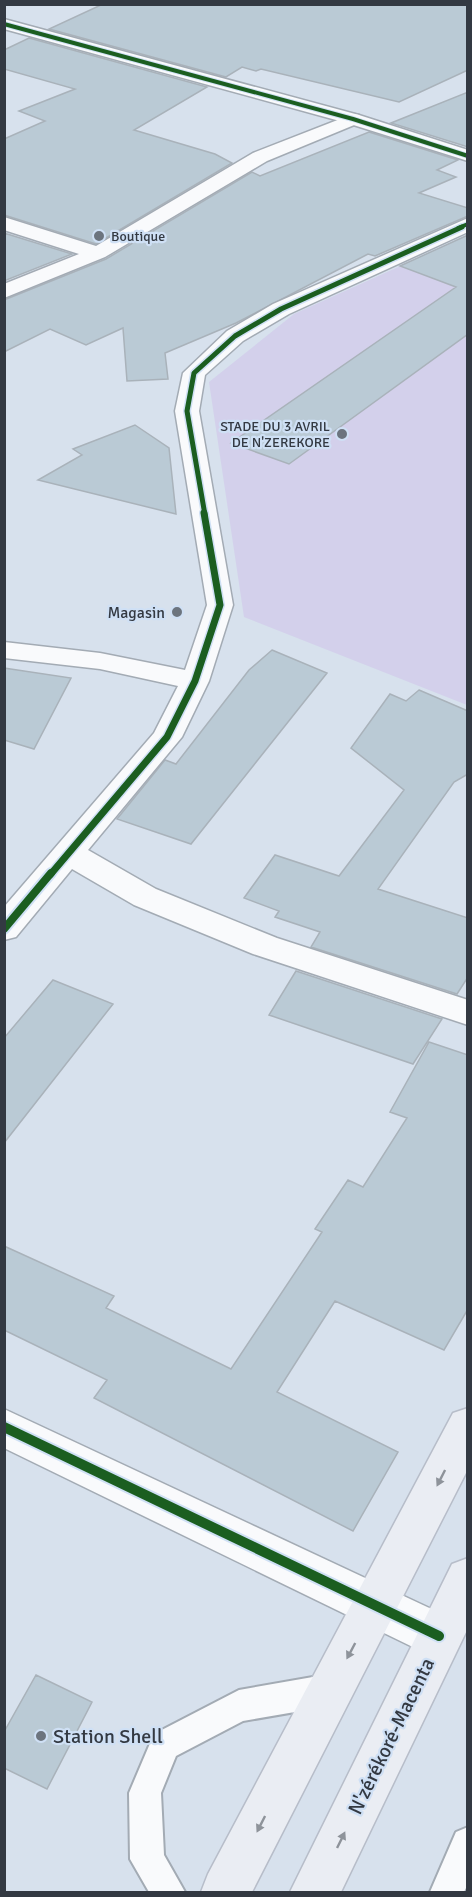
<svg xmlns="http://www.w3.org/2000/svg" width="472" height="1897" font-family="Signika,sans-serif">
<rect width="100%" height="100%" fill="#d7e1ed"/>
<!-- green -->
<path fill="#d3d0eb" d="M467 236V705L244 617 209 382 294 314Z"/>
<!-- building -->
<path fill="#bacad5" stroke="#a9b2ba" stroke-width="1.5" d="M103 4H468V70L399 102 261 69 256 71 242 67 226 77 49 29Z
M29 38 207 87 134 130 215 154 232 163 96 244 4 215V139L45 121 19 111 75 89 4 69V50Z
M468 92V147L391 123Z
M369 132 458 160 437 170 456 177 419 193 468 208V216L375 256 368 254 236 323 165 353 168 379 127 381 123 328 86 345 50 329 4 352V300L106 259 252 172 260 176Z
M4 233 72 254 4 281Z
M468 235V334L289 464 231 443 456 287 400 266Z
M135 425 169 448 176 514 38 480 82 455 73 449Z
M272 650 327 673 191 844 117 819 165 760 176 764 249 670Z
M4 668 71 678 34 749 4 740Z
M419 690 468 711V774L454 782 378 889 468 918V977L457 994 311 947 320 932 275 917 279 911 244 898 275 855 339 876 404 790 351 748 390 694 406 701Z
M296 971 442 1019 413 1064 269 1015Z
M53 980 113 1004 4 1143V1038Z
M429 1042 468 1055V1309L444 1350 335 1301 277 1392 398 1452 353 1531 94 1398 107 1380 4 1330V1246L114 1296 106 1308 231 1369 322 1232 315 1229 348 1180 363 1187 407 1118 390 1112Z
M36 1675 92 1702 47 1789 4 1768V1732Z"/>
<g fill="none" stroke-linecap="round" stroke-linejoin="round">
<defs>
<path id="lane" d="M330 1674 341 1679 346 1690 341 1701 330 1706 243 1721 176 1756 161 1793 164 1855 185 1892H149L130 1859 129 1793 154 1734 239 1690Z
M468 1827V1884L464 1892H430L456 1832Z"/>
<path id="street" d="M353 114 359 115 362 119 359 123 267 161 105 257 4 298V284L79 254 4 230V217L96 246 253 153Z
M468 218V232L289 314 243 341 205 375 199 411 233 605 209 681 182 737 88 850 156 889 277 938 468 1000V1025L253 954 134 905 72 869 16 937 4 940V907L154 733 178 686 100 669 4 658V642L100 653 185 670 207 605 175 411 183 373 227 331 273 304Z
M4 1409 455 1620 462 1636 455 1652 439 1658 423 1652 4 1448Z"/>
<path id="secondary" d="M4 19 359 115 468 150V161L347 123 4 29Z"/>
<path id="highway" d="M468 1408V1469L252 1892H201L208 1874 453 1413Z
M468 1558V1628L341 1892H290L452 1564Z"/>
</defs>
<!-- lane casing -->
<use href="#lane" stroke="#a3abb4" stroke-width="4"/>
<!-- street casing -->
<use href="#street" stroke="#a3abb4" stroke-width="3"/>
<!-- secondary casing -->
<use href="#secondary" stroke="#a3abb4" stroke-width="3"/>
<!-- highway casing -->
<use href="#highway" stroke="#b7bdc9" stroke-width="3"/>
<!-- lane -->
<use href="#lane" fill="#f9fafc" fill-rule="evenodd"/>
<!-- street -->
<use href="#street" fill="#f9fafc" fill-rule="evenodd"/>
<!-- secondary -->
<use href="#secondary" fill="#f9fafc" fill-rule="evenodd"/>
<!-- highway -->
<use href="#highway" fill="#eaedf3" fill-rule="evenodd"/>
<defs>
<path id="cycleway-far4" d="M4 24 353 119 468 156
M458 228 468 224"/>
<path id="cycleway-far3" d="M205 515 187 411 194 373 235 336 281 309 462 227"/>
<path id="cycleway-far2" d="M50 875 167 737 195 681 220 605 204 513"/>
<path id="cycleway-far1" d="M4 929 51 873"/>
<path id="cycleway" d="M4 1427 439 1636"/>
</defs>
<!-- cycleway-far4 casing -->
<use href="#cycleway-far4" stroke="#cfe0f5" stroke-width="6"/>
<!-- cycleway-far3 casing -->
<use href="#cycleway-far3" stroke="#cfe0f5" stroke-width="8"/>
<!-- cycleway-far2 casing -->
<use href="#cycleway-far2" stroke="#cfe0f5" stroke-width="10"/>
<!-- cycleway-far1 casing -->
<use href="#cycleway-far1" stroke="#cfe0f5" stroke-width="12"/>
<!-- cycleway casing -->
<use href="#cycleway" stroke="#cfe0f5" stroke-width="14"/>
<!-- cycleway-far4 -->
<use href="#cycleway-far4" stroke="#1b5e20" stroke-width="4"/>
<!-- cycleway-far3 -->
<use href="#cycleway-far3" stroke="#1b5e20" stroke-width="5"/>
<!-- cycleway-far2 -->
<use href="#cycleway-far2" stroke="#1b5e20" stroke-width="7"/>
<!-- cycleway-far1 -->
<use href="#cycleway-far1" stroke="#1b5e20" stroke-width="8"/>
<!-- cycleway -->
<use href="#cycleway" stroke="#1b5e20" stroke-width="10"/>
</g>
<!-- one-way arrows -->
<defs><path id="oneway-solid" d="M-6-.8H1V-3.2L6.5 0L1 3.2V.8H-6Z" transform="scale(1.5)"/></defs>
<g fill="#8e939a">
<use href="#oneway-solid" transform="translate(441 1478) rotate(117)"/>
<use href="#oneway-solid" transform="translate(351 1651) rotate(118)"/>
<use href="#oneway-solid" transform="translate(261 1824) rotate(117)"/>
<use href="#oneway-solid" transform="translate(341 1840) rotate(-64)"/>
</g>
<!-- markers -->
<g fill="#6c747e" stroke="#cfe0f5" stroke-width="2">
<circle cx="99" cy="236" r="6"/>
<circle cx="342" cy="434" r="6"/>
<circle cx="177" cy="612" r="6"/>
<circle cx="41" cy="1736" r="6"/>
</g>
<g text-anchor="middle" stroke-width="4.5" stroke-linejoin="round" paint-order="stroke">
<!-- far-poi labels -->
<g font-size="14" fill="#333942" stroke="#cfe0f5" text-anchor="start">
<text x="111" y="241">Boutique</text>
<text x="330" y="431" text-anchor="end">STADE DU 3 AVRIL<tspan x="330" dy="16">DE N'ZEREKORE</tspan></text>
</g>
<!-- poi labels -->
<g font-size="16" fill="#333942" stroke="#cfe0f5" text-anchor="end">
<text x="165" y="618">Magasin</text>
</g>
<!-- near-poi labels -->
<g font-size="20" fill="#333942" stroke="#cfe0f5" text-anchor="start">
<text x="53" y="1743">Station Shell</text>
</g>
<!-- near-street labels -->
<g font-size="20" fill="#333942" stroke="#cfe0f5">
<text transform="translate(391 1736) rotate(-64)" y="7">N'zérékoré-Macenta</text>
</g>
</g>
<!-- border -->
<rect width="472" height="1897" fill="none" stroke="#333942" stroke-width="12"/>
</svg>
